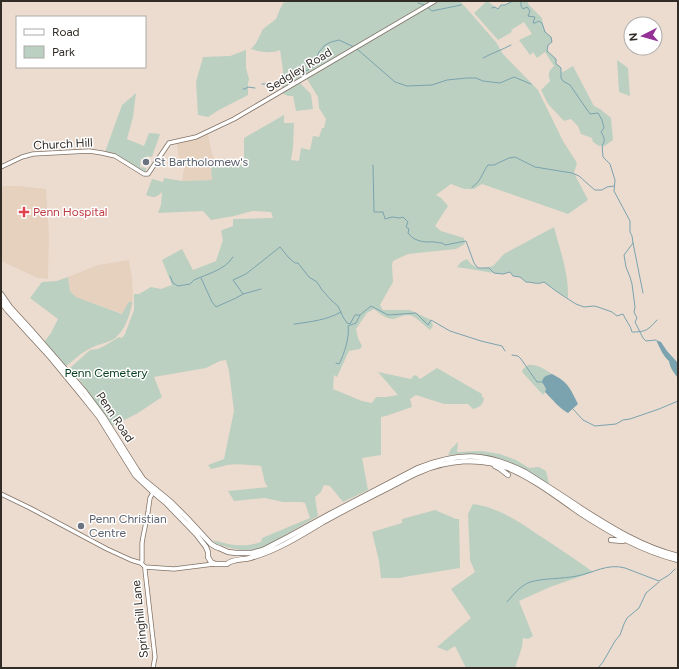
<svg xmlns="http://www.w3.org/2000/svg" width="679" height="669" font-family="Figtree,sans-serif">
<rect width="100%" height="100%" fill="#ecdccf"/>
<!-- built -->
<path fill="#e6d0be" d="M208 134 212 154 218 164 211 166 212 180 182 181 185 162H179L177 143 199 138Z
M3 186H19L46 189 49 235 48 279 38 278 1 261V188Z
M129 260 132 278 133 295 132 305 129 316 76 297 70 291 68 277 98 265Z"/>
<!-- green -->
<path fill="#bcd0c1" d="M290 1H432L353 48 340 54 313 70 311 71 282 89 283 70 280 50C272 54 259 52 251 49L256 43 263 29 276 19 280 9 283 3Z
M437 1H460L496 42 503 54 538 90 563 141 577 163 574 173 588 200 568 214 482 184 474 189H464L451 184 436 195 441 198 448 206 435 226 441 231 464 238 465 244 456 249 408 254 393 261 392 265 393 282 380 305 383 310H410L431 320 433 326 430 330C425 326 417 318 412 316 405 313 400 318 393 319 386 319 379 313 374 309L367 313 356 329 358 338 362 346 360 349 349 351 342 366 337 377 334 375 333 389 362 401 372 403 376 397H386L398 395 378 372 411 379 413 376 416 375 420 379 437 368 482 394V397L484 398C483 405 480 407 473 409L468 404H444L416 395 410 399 412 407 386 416 381 417V455L362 458 368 490 343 502 330 486 324 485 321 492 315 497 318 516 266 546 258 549 246 551 234 549 217 544 212 540C231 545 242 548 261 542L262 538 310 518 305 503 302 502H283L265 498 234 501 228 491 268 487 265 483 261 466C249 465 239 463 227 465 222 466 218 468 211 469L208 465 224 459 234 411 229 371 226 360 220 361 206 368 154 377 162 397 138 413 113 426 81 382 71 371 70 368 90 350 98 349 106 345 119 337 122 338 125 334 134 310V294H139L151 287 161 289 172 285 162 260 182 249 193 270 216 261 223 240 221 231 222 230 233 226V219L273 218 271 212 252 211 234 216 211 220 203 211 158 213 161 205 162 192C156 198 154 198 146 195L152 179 163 182 164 178 182 181 212 180 211 166 222 163 244 165V138L284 115V123H294L293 147 291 160 299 161 301 148 310 150 313 136 319 137 322 128H324L326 119 319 108 318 97 307 79Z
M487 1 498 9 501 5H505L513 1H527L529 5 542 18C543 27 543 31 551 37L552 42 548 45 547 51 556 59V64L559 66 561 68V73L573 66 594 106 600 109 611 118 613 140 603 147 602 145 599 146 593 142 592 138 581 134 578 126 571 119 564 121 548 104 541 90 550 81C548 74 548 71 554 66L545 52 537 58 533 52 530 55 519 40 532 34 524 22 511 30 512 32 498 40 474 13Z
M246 50V68L249 79 248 84V95L219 110 208 117 198 115 196 82 203 57 230 56Z
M617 60 628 68 630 96 619 92Z
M300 83 311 94 313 109 296 111 293 96H288L282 93Z
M136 93 133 117 127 139 144 146 149 133 160 134 152 157 147 156V158H145V160L141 159 140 167 146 168V172C132 166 121 155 105 152L122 105Z
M554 227C560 250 569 274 568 298L556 291 544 282C536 285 534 282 526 282L520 277 513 276 510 272 503 274 494 273 457 267 461 262 467 259 471 264 478 268H484L493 266 504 254Z
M68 277 70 291 76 297 122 314 128 303 132 301C131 313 125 331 114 339 108 343 98 344 91 348 82 352 74 360 66 366L44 342 51 333 58 319 30 298 42 282 57 281Z
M528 365C537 364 544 369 552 374L547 375 543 385 546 389 545 392 543 395 522 372 523 369Z
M458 442 457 452 482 451 500 454 516 460 529 468 539 467 546 471 549 483 545 482C525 470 507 458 483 455 471 453 460 455 448 455L451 449Z
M473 504C497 507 518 521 537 534 556 546 575 559 593 572L550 587 519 601 533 636 528 639 523 638 522 647 515 668H466L455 646 447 651 437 647 471 618 451 589 475 572 470 560 468 514Z
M435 510 456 519H459L460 568 410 576 400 578H381L379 561 372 532 402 523V519Z"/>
<!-- water -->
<path fill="#7aa3af" d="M656 340 661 342 667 351 678 363V378C674 373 670 368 669 361 663 356 660 348 656 340Z
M552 374C568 382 570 388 578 404L568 413C559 408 553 400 545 392L546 389 542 382C543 377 546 375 552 374Z"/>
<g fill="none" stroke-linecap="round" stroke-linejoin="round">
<!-- stream -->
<path stroke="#7aa3af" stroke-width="1" d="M521 1V6L523 9 527 7 530 11 528 16 535 17 533 23H535L539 21 542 23 545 32 551 37 552 42 548 45 547 51 556 59V64L559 66 561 68V78L563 81 570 85 590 114 598 113 602 120 604 128 601 132C604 137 606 141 602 145L603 157 610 164 615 180 614 191 630 221V232L632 236 633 243 624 255 626 267 630 277 632 284 635 307 634 312 637 318 635 322 643 338 646 341 656 340
M418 3 425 5
M427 7 432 11 461 5
M492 8 495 7 498 9 501 5H505L513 1
M357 49 395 82 407 86 432 85 447 80 467 78H476L483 81 500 83 514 77 531 84
M483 58C492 53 502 50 511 45
M296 72 302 73 313 67 319 52 325 45 331 42 339 40 354 47
M284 80 290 78
M262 84H266
M243 89H245L248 87 255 88
M373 165 374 212H383L385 219 392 217 400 218 403 217 408 222 406 227 409 229 408 233C413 240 421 242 429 242 433 241 437 243 442 243L445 245 466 241 474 263 478 268H489L494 273 503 274 510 272 513 276 520 277 526 282C534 282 536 285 544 282L556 291 565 297 576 304 584 307 594 306 598 307 612 312 617 316 623 314C626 321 631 326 632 332 646 332 648 330 657 320
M472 187C481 182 482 173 488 165H494L509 158 515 157 535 167 572 173 579 176 589 185 595 190H602L607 187 614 186
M633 243 643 293
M170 276 173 283 178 286 190 284 194 280C207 274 225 270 233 257
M201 278 212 302 216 307 236 298 243 294
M261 289 243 294 233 280 246 274 280 247 289 258 295 263H298L309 277 317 282 322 290 332 301 338 306 343 317 347 323 350 324 355 315H360
M294 324C310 322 327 320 341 312
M512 355 518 356 521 359 537 382H542
M336 363 339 364C344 355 350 336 348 326L356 323 360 315 371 306 388 315 416 313 428 325 431 320 450 331 481 341 502 346 505 351
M573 409 583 420 595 426 616 424 623 420 630 419 659 409 678 401
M507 602C514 594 520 586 530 582 544 578 562 579 577 576 593 573 608 563 625 568L659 581 669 575 675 569
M598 668 603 662 615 641 620 635 624 624 627 618 639 608 646 593 659 582"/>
<defs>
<path id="tertiary" d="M1 167 22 157 33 154 89 151 102 153 115 156 144 174H148L169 143 196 137 234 119 435 1
M1 494 30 508 107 549 131 560 141 563 145 567 174 569 214 564
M141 563 142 561V543L143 537 148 512 150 498 154 491
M145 567V570L155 657 153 668"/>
<path id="trunk" d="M1 294 10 307 31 330 85 392 103 416 137 470 143 479 171 502 187 518 211 544 216 547 219 548 228 552 236 553H252L263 550 288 537 330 514 418 468C458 452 486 452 525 472 544 484 563 496 582 509 612 528 642 547 678 556
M1 302 8 311 51 358 79 392 99 417 135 475 153 492 166 503 196 534 206 547 208 552V557L211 562 215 564H227C232 559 243 560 250 558 276 551 300 536 323 522 345 510 368 498 390 487 400 482 410 476 420 472 447 460 480 457 508 468 534 479 557 497 580 513 611 533 642 551 678 560
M495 466 499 468 508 475
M611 540 623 541"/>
</defs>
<!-- tertiary casing -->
<use href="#tertiary" stroke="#807266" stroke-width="5"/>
<!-- trunk casing -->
<use href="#trunk" stroke="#807266" stroke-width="6"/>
<!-- tertiary -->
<use href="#tertiary" stroke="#fff" stroke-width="3.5"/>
<!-- trunk -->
<use href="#trunk" stroke="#fff" stroke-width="4.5"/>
</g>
<!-- markers -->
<g fill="#6b7280" stroke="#fff" stroke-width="1.5">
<circle cx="146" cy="162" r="4"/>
<circle cx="81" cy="526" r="4"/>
</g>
<path fill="#e0444e" stroke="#fff" stroke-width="1.5" d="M22 206h4v4h4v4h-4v4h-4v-4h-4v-4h4z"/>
<g text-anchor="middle" stroke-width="3" stroke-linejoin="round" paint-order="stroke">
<!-- street labels -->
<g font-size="12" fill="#322c27" stroke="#fff">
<text transform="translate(299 70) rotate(-31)" y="4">Sedgley Road</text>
<text transform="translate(63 144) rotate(-3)" y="4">Church Hill</text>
<text transform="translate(115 417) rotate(56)" y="4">Penn Road</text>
<text transform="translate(140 619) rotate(-96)" y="4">Springhill Lane</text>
</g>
<!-- worship labels -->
<g font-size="12" fill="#5b616d" stroke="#fff" text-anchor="start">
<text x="154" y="166">St Bartholomew's</text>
<text x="89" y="523">Penn Christian<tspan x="89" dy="14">Centre</tspan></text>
</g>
<!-- health labels -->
<g font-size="12" fill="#be3a42" stroke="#fff" text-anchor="start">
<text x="33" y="216">Penn Hospital</text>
</g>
<!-- park labels -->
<g font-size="12" fill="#043b1c" stroke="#fff">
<text x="106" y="377">Penn Cemetery</text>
</g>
</g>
<!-- border -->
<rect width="679" height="669" fill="none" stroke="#322c27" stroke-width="4"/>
<!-- legend -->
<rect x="16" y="16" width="130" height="52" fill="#ffffff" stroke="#adaba9"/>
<rect x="24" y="29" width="20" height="6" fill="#ffffff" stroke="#adaba9"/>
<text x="52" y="36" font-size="12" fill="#322c27">Road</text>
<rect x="24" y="46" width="20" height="12" fill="#bcd0c1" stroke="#adaba9"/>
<text x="52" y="56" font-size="12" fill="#322c27">Park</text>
<!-- north arrow -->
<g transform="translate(643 36) rotate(264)"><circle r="19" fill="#ffffff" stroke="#adaba9"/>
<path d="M0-3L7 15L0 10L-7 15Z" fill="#943096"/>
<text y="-6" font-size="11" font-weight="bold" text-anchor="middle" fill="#322c27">N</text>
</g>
</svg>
